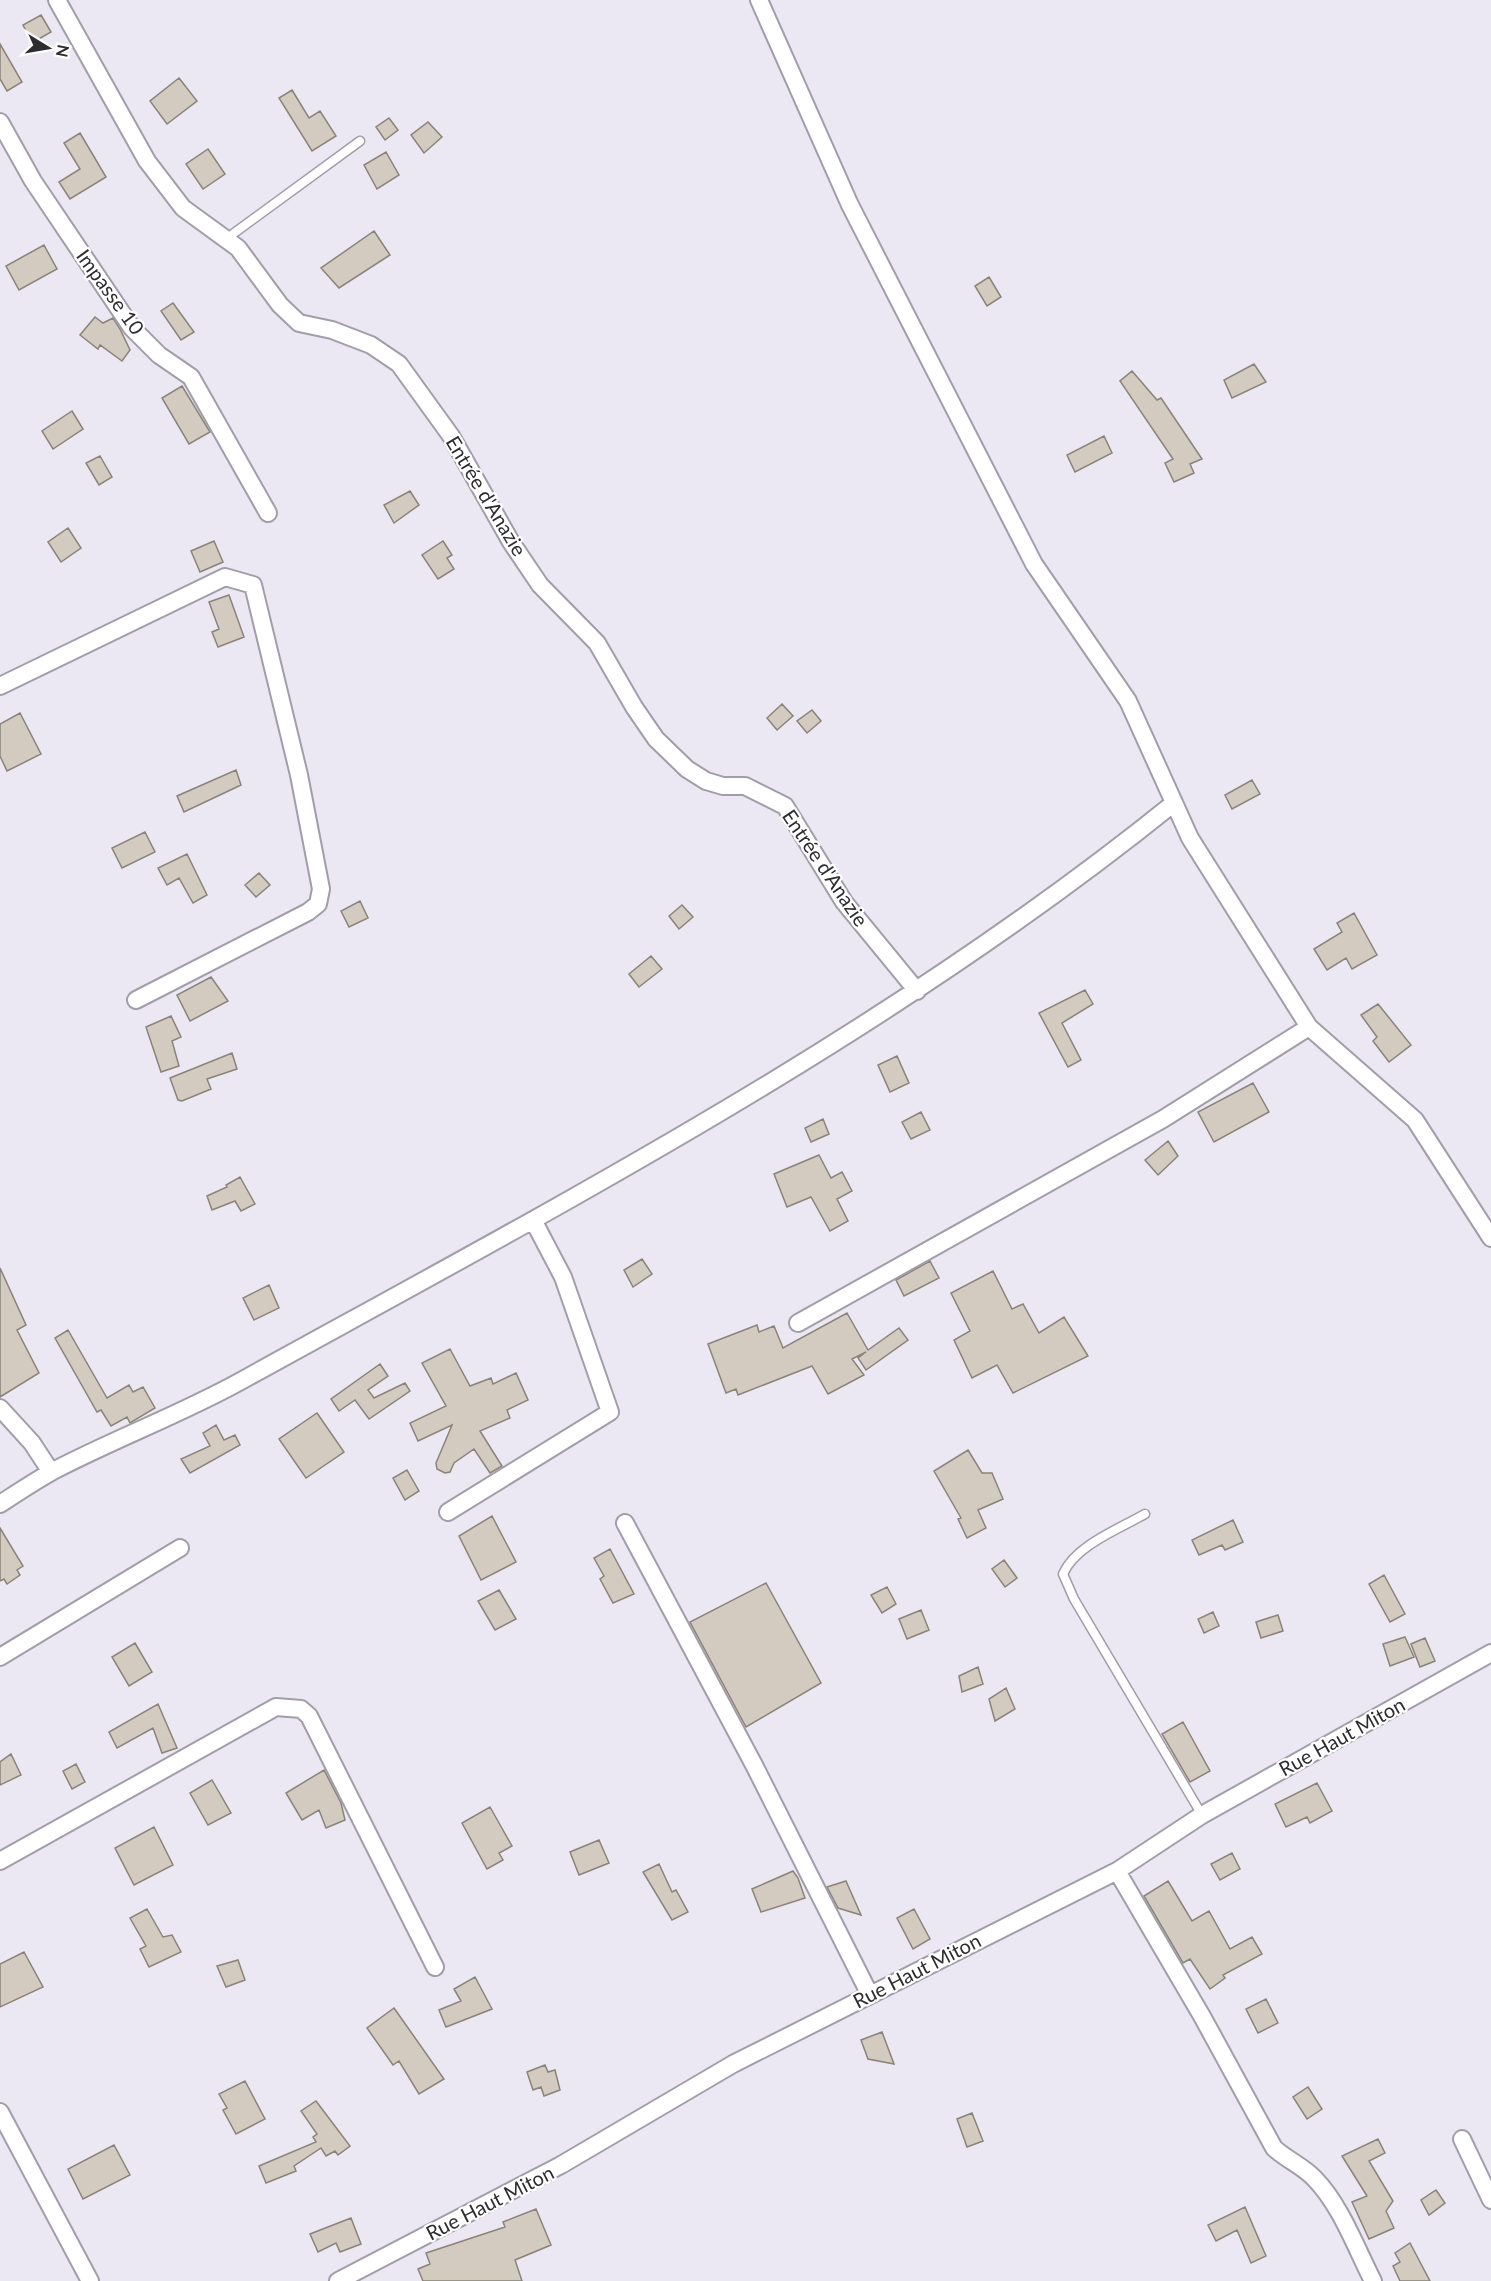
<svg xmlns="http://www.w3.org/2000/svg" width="1491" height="2281" font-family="Lato,sans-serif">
<rect width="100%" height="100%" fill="#ebe7f3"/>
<!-- building -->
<path fill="#d3cbc0" stroke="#898378" stroke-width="1.5" d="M41 15 51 32 32 43 23 25Z
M0 44 22 82 7 91 0 79Z
M179 78 197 101 167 124 150 101Z
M292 90 309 118 320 111 336 136 312 151 279 98Z
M389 118 398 130 385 140 376 127Z
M428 122 442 137 424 153 411 135Z
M80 133 106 177 70 199 59 182 80 169 64 143Z
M208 149 225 174 203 189 186 164Z
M386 152 399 175 377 189 364 165Z
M374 231 390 255 339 288 321 268Z
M44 245 57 269 19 290 6 266Z
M989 277 1001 297 987 306 975 286Z
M173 303 194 332 181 340 161 311Z
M95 317 103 323 113 318 120 329 130 350 122 361 100 345 98 349 80 335Z
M1254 364 1266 382 1232 398 1224 380Z
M1132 371 1157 400 1161 398 1202 459 1190 464 1194 473 1174 482 1165 463 1173 459 1120 381Z
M182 386 210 432 189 444 162 398Z
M72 411 83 429 53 449 42 431Z
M1104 436 1112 453 1075 472 1067 455Z
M100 456 112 477 99 485 86 463Z
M410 491 419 505 394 523 384 505Z
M68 528 81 548 61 562 48 542Z
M214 541 223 562 200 572 191 551Z
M443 541 452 555 447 558 454 569 438 579 422 555Z
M229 595 244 637 218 647 212 632 219 629 209 602Z
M782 704 793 716 777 730 767 718Z
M812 710 821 721 807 733 797 721Z
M20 713 41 754 7 771 0 756V724Z
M236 770 241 785 184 812 177 796Z
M1252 780 1260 794 1232 809 1225 795Z
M145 832 155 852 122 868 112 848Z
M187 854 207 895 193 903 179 878 167 885 158 868Z
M259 873 270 885 256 897 245 885Z
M360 901 368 918 349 927 341 911Z
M682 905 693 917 679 929 669 916Z
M1354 913 1377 955 1352 969 1346 958 1327 970 1314 949 1342 932 1337 923Z
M651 956 662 969 639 987 629 974Z
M211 977 228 1001 190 1021 177 995Z
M1085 990 1093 1004 1062 1023 1081 1060 1068 1067 1039 1013Z
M1378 1004 1411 1045 1389 1062 1373 1041 1377 1037 1361 1015Z
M171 1016 181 1037 172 1041 179 1066 161 1072 146 1027Z
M232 1053 237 1069 207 1079 211 1089 182 1101 178 1100 170 1078Z
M897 1056 909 1083 890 1092 878 1065Z
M1253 1083 1269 1112 1214 1142 1198 1112Z
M921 1112 930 1130 911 1139 902 1122Z
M823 1119 829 1134 811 1142 805 1128Z
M1168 1141 1178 1156 1158 1175 1145 1160Z
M819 1155 831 1178 842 1172 852 1191 837 1199 848 1221 830 1231 811 1197 787 1207 774 1174Z
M240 1177 255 1204 241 1211 235 1201 212 1210 207 1196 227 1187 226 1185Z
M642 1259 652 1274 633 1287 624 1270Z
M930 1261 939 1278 904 1296 896 1280Z
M0 1268 26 1325 17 1330 39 1373 0 1397Z
M993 1271 1012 1309 1023 1304 1039 1333 1064 1317 1088 1356 1013 1393 997 1365 972 1378 954 1340 970 1331 951 1293Z
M269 1285 279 1308 254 1320 243 1298Z
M847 1313 868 1350 899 1328 908 1340 866 1370 858 1358 866 1352 852 1359 864 1375 828 1394 812 1366 738 1395 736 1389 726 1393 708 1344 757 1325 759 1332 774 1326 783 1348Z
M68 1330 107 1398 129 1385 133 1392 143 1387 155 1408 130 1423 127 1417 111 1426 101 1410 97 1412 55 1338Z
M450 1349 470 1386 491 1378 493 1384 516 1373 528 1400 507 1410 510 1418 480 1431 502 1466 490 1473 474 1449 454 1463 450 1472 445 1473 437 1469 436 1463 452 1425 418 1441 410 1423 446 1406 422 1363Z
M380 1364 388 1376 368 1390 374 1398 405 1383 410 1391 369 1419 355 1400 339 1411 331 1399Z
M317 1413 344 1452 306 1478 279 1439Z
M216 1425 224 1440 235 1435 240 1445 190 1473 181 1459 210 1446 203 1433Z
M968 1450 982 1473H992L1003 1499 978 1510 986 1528 967 1538 958 1519 961 1518 934 1471Z
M407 1470 419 1491 405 1500 393 1478Z
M492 1516 516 1562 481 1580 459 1536Z
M1233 1520 1243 1542 1225 1550 1222 1545 1199 1555 1192 1540Z
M0 1528 23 1566 17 1570 20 1575 7 1584 4 1579 0 1581Z
M610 1549 634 1594 613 1603 600 1579 604 1576 594 1558Z
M1004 1560 1017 1578 1005 1587 992 1569Z
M1384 1575 1405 1614 1390 1622 1369 1584Z
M766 1583 821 1683 746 1727 690 1622Z
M887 1587 896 1604 882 1613 871 1595Z
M499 1590 516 1619 495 1630 478 1601Z
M921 1610 929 1630 907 1639 899 1619Z
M1213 1612 1219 1626 1204 1633 1198 1619Z
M1278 1615 1283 1631 1261 1638 1256 1622Z
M1405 1637 1414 1657 1390 1666 1383 1644Z
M1425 1638 1435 1661 1420 1667 1411 1644Z
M135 1643 152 1672 129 1686 112 1657Z
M978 1667 983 1684 962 1692 959 1676Z
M1006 1688 1015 1709 995 1721 989 1699Z
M158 1704 177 1748 162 1753 153 1728 117 1748 109 1732Z
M1183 1722 1210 1771 1190 1782 1162 1734Z
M11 1754 21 1775 0 1785V1762Z
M76 1764 85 1782 72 1789 63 1771Z
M324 1770 341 1803 345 1820 326 1828 319 1810 302 1820 286 1793Z
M212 1780 231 1813 208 1825 190 1793Z
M1317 1783 1332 1811 1310 1823 1307 1817 1286 1827 1275 1804Z
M490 1807 512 1846 499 1853 503 1860 487 1869 462 1823Z
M154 1827 173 1865 134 1885 115 1848Z
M599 1840 609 1863 579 1875 570 1852Z
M1232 1853 1240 1869 1220 1880 1211 1864Z
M659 1864 672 1892 676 1890 688 1912 672 1920 643 1872Z
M793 1871 798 1878 805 1898 761 1912 752 1889Z
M846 1881 861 1915 838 1908 827 1887Z
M1168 1881 1192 1921 1209 1911 1230 1949 1252 1937 1262 1954 1223 1975 1225 1978 1210 1989 1190 1959 1183 1963 1144 1896Z
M147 1909 163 1937 172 1935 181 1952 149 1967 140 1949 146 1946 130 1918Z
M914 1909 930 1939 913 1949 897 1918Z
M24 1952 43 1987 0 2007V1964Z
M238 1960 245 1980 226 1987 217 1966Z
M475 1977 492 2009 446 2027 439 2010 461 2001 454 1989Z
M1266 1999 1278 2023 1258 2033 1246 2009Z
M394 2008 444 2079 419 2094 399 2061 393 2065 367 2028Z
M882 2032 894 2064 868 2059 861 2040Z
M545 2065 548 2072 555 2070 560 2090 544 2096 541 2087 533 2090 527 2072Z
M245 2081 265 2119 236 2134 223 2110 227 2108 219 2094Z
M1308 2087 1322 2109 1307 2119 1293 2097Z
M316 2101 350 2146 338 2155 335 2151 326 2156 321 2148 294 2166 296 2171 266 2183 259 2166 316 2142 313 2137 317 2134 301 2111Z
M972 2113 983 2141 967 2147 957 2119Z
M1378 2139 1385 2153 1369 2161 1393 2201 1386 2211 1394 2228 1369 2239 1352 2202 1367 2196 1342 2156Z
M114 2145 130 2175 83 2199 68 2169Z
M1436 2190 1445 2203 1429 2215 1421 2200Z
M1245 2207 1266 2256 1251 2263 1237 2230 1216 2241 1208 2225Z
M536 2209 551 2245 515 2260 522 2281H423L418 2269 430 2264 426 2253 505 2227 503 2222Z
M351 2218 361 2244 340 2252 336 2243 318 2252 310 2234Z
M1410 2243 1430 2281H1400L1393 2266 1400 2262 1395 2253Z"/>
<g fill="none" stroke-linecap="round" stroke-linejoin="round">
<defs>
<path id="lane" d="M226 239 360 141
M1145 1514C1119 1529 1076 1545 1063 1574L1074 1599 1202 1815"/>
<path id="street" d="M57 0 147 161 183 208 238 248 280 305 299 323 332 330 371 345 399 364 451 436 511 542 540 585 597 643 634 707 656 739 687 769 706 781 723 786H745L785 806 844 902 917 991
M759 0 850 205 1034 564 1128 701 1190 838 1309 1027 1415 1120 1491 1238
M0 122 33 181 132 328 159 355 191 377 268 513
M0 686 225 577 253 585 299 775 321 889 318 904 308 912 136 1000
M798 1323 1163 1119 1309 1027
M0 1408 32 1443 51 1472
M0 1504C17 1493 35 1481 53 1471 114 1439 179 1415 239 1382 560 1205 888 1034 1174 803
M448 1512 610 1412 563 1277 533 1220
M625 1523 754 1765 870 1995
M0 1657 180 1548
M0 1861 276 1707 301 1709 309 1716 435 1967
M1117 1871 1203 2018 1274 2148C1287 2160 1303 2166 1315 2179 1341 2206 1356 2248 1373 2281
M0 2112 90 2281
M1462 2139 1491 2200
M338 2281 561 2165 733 2064 1117 1871 1202 1815 1491 1653"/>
</defs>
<!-- lane casing -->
<use href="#lane" stroke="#a19da9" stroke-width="11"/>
<!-- street casing -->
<use href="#street" stroke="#a19da9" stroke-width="20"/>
<!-- lane -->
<use href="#lane" stroke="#fff" stroke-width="8"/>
<!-- street -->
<use href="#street" stroke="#fff" stroke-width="16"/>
</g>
<g text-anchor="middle" stroke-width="4.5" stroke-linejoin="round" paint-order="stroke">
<!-- street labels -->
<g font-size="20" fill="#2d2c30" stroke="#fff">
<text transform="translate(110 292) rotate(54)" y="7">Impasse 10</text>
<text transform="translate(486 496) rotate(59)" y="7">Entrée d'Anazie</text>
<text transform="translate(825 868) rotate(56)" y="7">Entrée d'Anazie</text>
<text transform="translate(1342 1737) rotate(-29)" y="7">Rue Haut Miton</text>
<text transform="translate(917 1971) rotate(-27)" y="7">Rue Haut Miton</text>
<text transform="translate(490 2203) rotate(-27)" y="7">Rue Haut Miton</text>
</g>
</g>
<!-- north arrow -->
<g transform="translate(48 48) rotate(101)" stroke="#ffffff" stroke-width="4.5" paint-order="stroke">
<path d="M0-4.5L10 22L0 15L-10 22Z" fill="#2d2c30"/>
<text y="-9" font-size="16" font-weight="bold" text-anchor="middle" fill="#2d2c30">N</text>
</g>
</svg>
